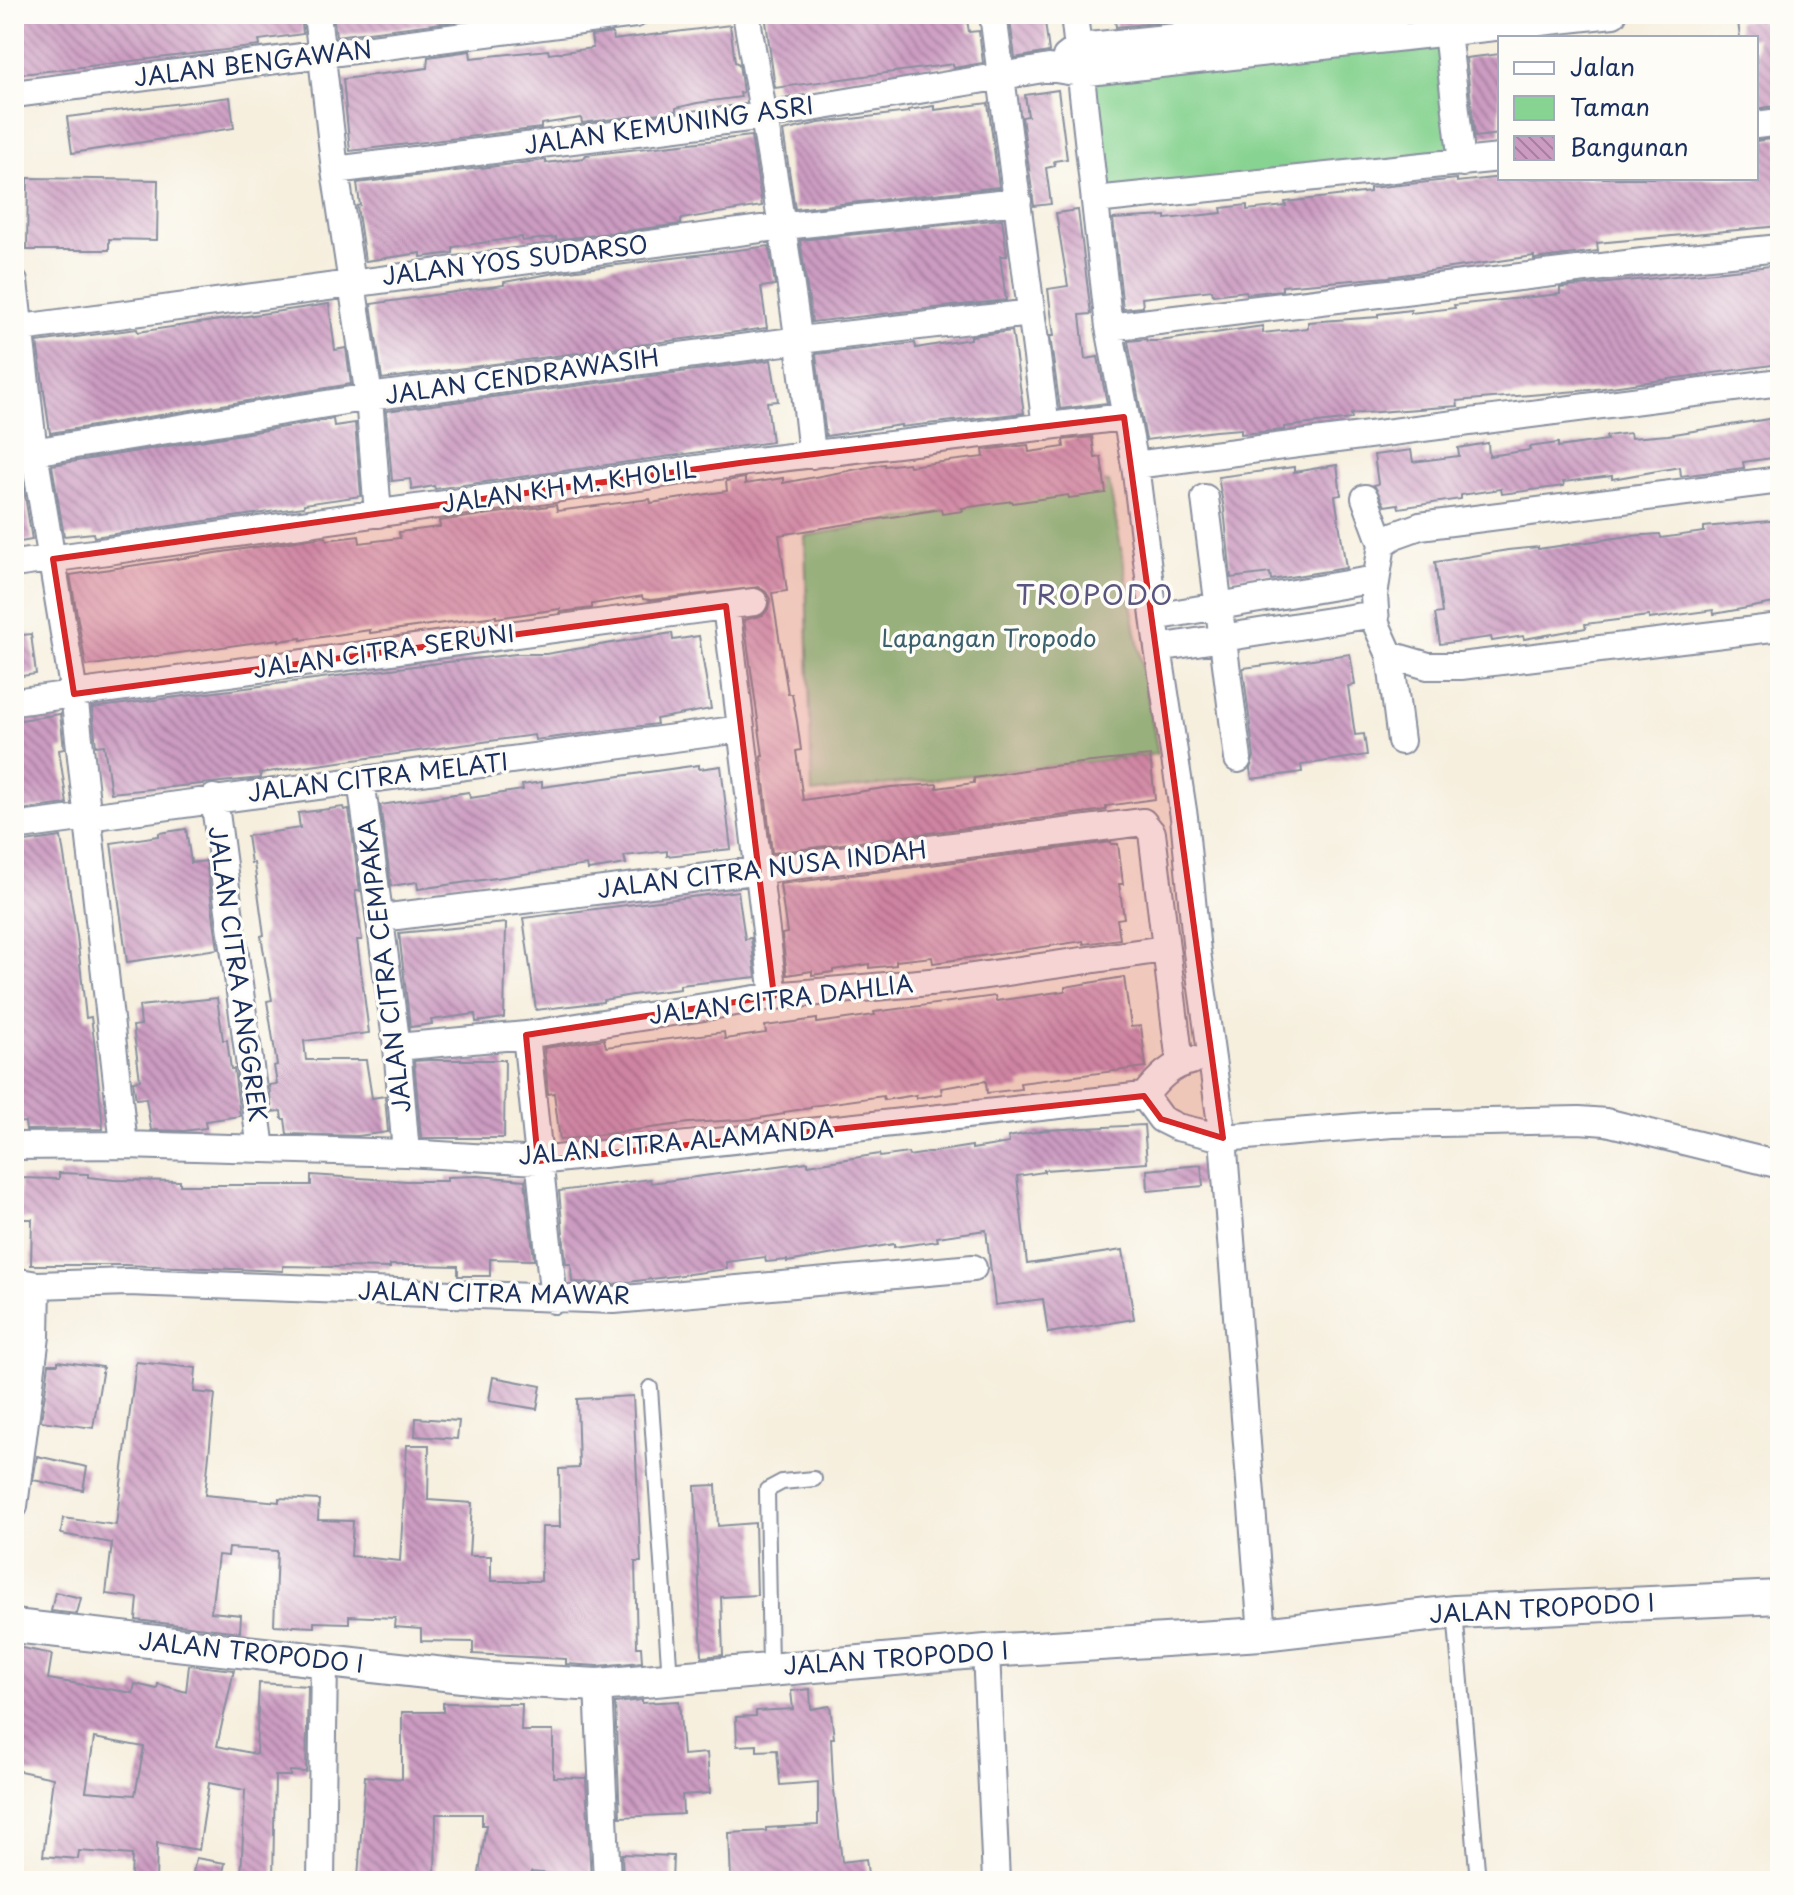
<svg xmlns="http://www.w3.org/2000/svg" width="1794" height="1895" font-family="'Playpen Sans',sans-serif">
<defs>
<pattern id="building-back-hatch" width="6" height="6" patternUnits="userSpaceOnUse" patternTransform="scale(2)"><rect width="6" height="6" fill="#cc9bc1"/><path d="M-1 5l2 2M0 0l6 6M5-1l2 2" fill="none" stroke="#a57fa0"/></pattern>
</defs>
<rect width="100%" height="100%" fill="#fdfcf7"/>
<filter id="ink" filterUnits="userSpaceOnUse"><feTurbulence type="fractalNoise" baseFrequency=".0125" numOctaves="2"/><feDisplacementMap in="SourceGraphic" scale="16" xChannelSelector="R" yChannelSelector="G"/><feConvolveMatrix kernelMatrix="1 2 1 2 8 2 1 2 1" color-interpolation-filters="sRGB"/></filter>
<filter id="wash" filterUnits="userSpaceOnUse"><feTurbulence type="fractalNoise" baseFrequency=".006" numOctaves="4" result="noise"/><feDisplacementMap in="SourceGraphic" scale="32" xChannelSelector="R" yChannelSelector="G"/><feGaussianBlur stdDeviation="1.8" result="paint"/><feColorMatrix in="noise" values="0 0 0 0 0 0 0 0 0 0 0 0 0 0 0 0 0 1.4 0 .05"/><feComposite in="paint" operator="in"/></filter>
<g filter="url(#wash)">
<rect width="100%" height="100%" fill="#f6efde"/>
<!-- green -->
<path fill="#87d391" stroke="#518178" stroke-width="2" d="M1447 32 1462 163 1095 200 1080 73Z
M1109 482 1158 754 812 793 805 536Z"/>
<g id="blocks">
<!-- building -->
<path fill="url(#building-back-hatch)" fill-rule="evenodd" d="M14 14H301L303 34 259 40 260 46 14 75Z
M333 14H465L466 20 336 36Z
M765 14H966L969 32 979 31 983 63 954 68 953 64 775 88Z
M1009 14H1044L1049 52 1015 58Z
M1114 14H1176V21L1116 27Z
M1759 18 1760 22 1780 20V101H1774L1775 106 1756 109V38H1740L1738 21Z
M730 25 735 62 739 64 743 92 740 93 741 97 697 103 676 108V111L582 123 581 118 541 124V128L350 151 343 79 427 68 428 57 470 51 471 58 548 50 549 54 593 48 591 36 612 33 613 40Z
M1500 54V134L1475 137 1466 58Z
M1058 90 1067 159 1054 161 1055 166 1046 168 1051 204 1034 206 1022 117 1028 116 1025 95Z
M230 97 234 128 72 153 67 117Z
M988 103 999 187 795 209 783 131 819 123 909 112 908 110 934 106V110Z
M751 136 762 206 681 219V224L556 240V237L522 241V237L453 247V253L421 257V253L365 261 357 206 360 205 357 183 546 160V163L584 158 586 155Z
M1779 138 1780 226 1597 243 1598 251 1534 259V256L1388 277 1282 286V290L1247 294 1246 291 1213 295 1212 290 1142 298 1143 307 1123 309 1113 219 1166 216V219L1222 213 1221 208 1247 205V210L1286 206 1285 202 1370 192V188L1457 179V182L1493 178H1756V141Z
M28 178 158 180 157 240 109 239V250H27Z
M1078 210 1091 314 1080 315 1085 359 1098 357 1107 403 1060 409 1050 336H1054L1048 289 1068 286 1056 213Z
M1002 219 1007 256H1000L1006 300 812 322 800 240Z
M769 246 775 285 761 287 767 328 382 379 371 304 504 285V282L561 272Z
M1780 265V320L1775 321 1780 364 1589 390 1457 401 1458 406 1351 414 1352 419 1284 427V430L1274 431 1241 434V429L1215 431 1146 440 1128 341 1146 339 1147 341H1160L1263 326V333L1308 328V322L1378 317V314L1411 310V313L1455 308 1454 305 1560 294V288Z
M329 304 335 350 346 348 351 384 50 433 37 342 137 329 138 332Z
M1012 331 1024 413 901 427V425L826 436 816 354 915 343 916 348 971 339V336Z
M771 360 778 401 767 402 772 442 435 489 434 486 412 490 410 479 392 481 386 411Z
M1775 418 1780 457 1743 462 1744 468 1681 476 1680 467 1612 479V476L1563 482 1564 486 1502 494 1501 489 1461 495V499L1399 508 1398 504 1385 506 1374 485 1378 484 1374 455 1411 450 1413 462 1459 456 1458 448 1488 443 1489 456 1530 450 1529 447 1558 443V447L1607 440 1606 436 1630 433 1631 438 1668 435Z
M333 419 334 426 355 423 361 496 304 504V507L94 537 93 533 64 536 52 465Z
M1092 437 1095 458 1101 457 1106 493 1069 498 1068 495 1013 503 1012 501 962 508 963 511 942 514 941 509 779 535 787 591 772 593 788 694H792L797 721 801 750 796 751 803 800 891 787 937 784V788L974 783V778L1043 767 1150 756 1155 799 1106 806V810L772 853 761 756H763L744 620 763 615 768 609 770 599 766 592 759 587 651 600 643 599 642 596 592 604V608L560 612V609L496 618V616L370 633V630L301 640V638L279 641V639L86 666 70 575 309 539 326 537 327 540 359 536 360 543 400 538 399 532 440 527 439 521 556 505 557 511 650 499 651 503 727 491 726 481 745 478V484L783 478V483L884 464 885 466 908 463 909 466 984 457 983 450 1028 445 1029 452 1064 447 1063 440Z
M1337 465 1341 495 1335 496 1346 568 1271 580 1270 573 1231 578 1224 509 1218 477 1294 467V472Z
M21 470 32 540 14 543V471Z
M1780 520V602L1714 614 1713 610 1649 619V616L1585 624 1586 628 1524 639 1523 636 1492 641 1491 637 1440 644 1435 614 1442 613 1435 562 1508 550 1538 547V549L1629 536 1660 534 1661 538 1704 532V527Z
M672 633 673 640 699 636 711 709 656 719 657 724 535 740 534 735 260 773 261 778 111 793 104 745 96 746 92 708 414 666 516 654H546Z
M31 634 36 674 14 677V636Z
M1350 654 1355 685 1348 686 1355 735 1364 734 1367 755 1301 765 1302 772 1252 779 1250 769 1254 757 1243 668Z
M60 714 64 749 59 750 67 804 20 810 14 765V721Z
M699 765V769L721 766 731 849 667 856V851L624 856 626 864 588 870 587 865 418 889 417 882 391 886 380 805 469 792 470 798 523 790 522 785 542 782V787Z
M343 807 344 810 349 809 360 891H355L362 940H357L369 1033 304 1041 306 1060H366L372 1098 385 1096 388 1132 358 1136 287 1134 285 1119H282L281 1111 272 1112 269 1085 277 1084 274 1066 277 1065 267 1001 272 1000 261 936 264 935 254 863H251L247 836 300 828 298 813Z
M186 829 191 863 206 861 218 949 127 962 111 843 159 836V833Z
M61 837 77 936 86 1018 91 1017 94 1040 103 1129 26 1130 25 1122 14 1123V848L25 846V842Z
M1111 842V844H1118L1123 884H1119L1124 918 1117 919 1120 939 1084 944 1083 941 933 963 932 957 896 961V965L869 968V964L833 970V972L812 975V971L787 975 782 934 787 933 780 884Z
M738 891 745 939 751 938 756 977 680 985V989L632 995 603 1000V1002L536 1010 523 918Z
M506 923 504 1018 476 1022 475 1014 431 1020 432 1024 410 1027 399 933Z
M1124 977 1131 1027 1141 1026 1146 1067 1020 1083 1021 1089 987 1093 986 1081 941 1088 942 1094 916 1098V1095L884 1100 883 1096 811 1106V1108L784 1112V1114L754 1119 689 1123 560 1140 554 1093 548 1094 544 1048 604 1039 606 1047 724 1032 725 1039 766 1033 765 1026 817 1019V1023L875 1015 874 1012 995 996 996 1001 1065 991V987Z
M217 998 223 1040H227L231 1069H234L240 1116 205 1121 206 1128 184 1131 151 1130 146 1098 136 1099 133 1081 140 1080 133 1026 141 1025 139 1006Z
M429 1060H505L504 1138H421L414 1061Z
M1144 1125 1147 1163 1044 1170V1172L1017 1176 1027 1264 1123 1250 1134 1319 1048 1333 1043 1299 995 1305 986 1230 937 1237 938 1241 894 1247V1244L787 1262V1260L766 1262 765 1257 726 1262 727 1269 614 1284 572 1282 571 1264H566L559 1191 650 1179 651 1183 808 1162V1165L879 1154 880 1157 908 1153 909 1156 972 1146V1149L1009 1143 1008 1137 1046 1130Z
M1201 1165 1203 1186 1148 1191 1147 1170Z
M59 1173 88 1174V1177L115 1180 180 1181V1185H311V1175L407 1181H447V1177L478 1176 525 1180 534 1260 490 1259V1276H458V1266L414 1265H390V1268L283 1266V1271L124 1265H31L32 1219H19L20 1178 59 1179Z
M58 1361 103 1367 93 1428 41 1421 49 1364H58Z
M136 1362 196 1368 194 1392 215 1394 205 1495 279 1502V1498L319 1500 318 1520 353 1521 351 1556 400 1561 407 1445H429L428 1500 472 1503 469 1556H491V1581H541L542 1527H560L559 1469 579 1468 577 1399 633 1396 641 1562H635L637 1647H641L642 1662 598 1666 566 1664V1659L473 1654V1642L421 1641V1629L394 1627 395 1618 349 1616V1623L314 1622V1627L274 1625 277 1551 229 1548 228 1556 218 1555 211 1612 241 1615 240 1632 136 1620 138 1598 106 1594 112 1543 61 1534 63 1518 116 1525Z
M493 1377 541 1386 537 1409 489 1401Z
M416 1418 459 1421 457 1439 415 1436Z
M37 1456 87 1467 83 1490 33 1480Z
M716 1485 718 1526 755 1523 757 1595 721 1597 723 1655 702 1657 695 1486Z
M55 1592 81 1598 77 1614 51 1611Z
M17 1647 52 1654 48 1679 133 1693 135 1684 157 1689 158 1684 186 1692 189 1665 234 1670 217 1746 256 1754 259 1683 308 1686 306 1772 290 1771V1776H275L273 1879 241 1878 245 1790 209 1783 199 1850 157 1843 156 1881H131L132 1855 79 1851 78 1859 43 1856 53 1778 15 1770 22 1740 14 1739V1662ZM94 1738 144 1747 135 1795 86 1791Z
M810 1689 811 1709 830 1706 834 1738H831L833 1781 842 1862 866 1859 869 1881H731L729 1833 766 1831V1828L818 1825V1782L780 1785 777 1750 757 1751V1745L737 1746 736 1717 756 1716V1711L793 1709 791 1691Z
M642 1700V1703L679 1701 683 1755 707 1753 710 1793 682 1795 683 1814 620 1817 615 1703Z
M443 1703 522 1704 521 1731H553V1777L586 1778 591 1881H578V1876L531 1872V1881H478L486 1825H482V1814H436L435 1881 358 1878 365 1776 402 1779V1712H443Z
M622 1854 673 1856 672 1881H623Z
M196 1858 225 1863 221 1881 192 1878Z"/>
</g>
</g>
<g filter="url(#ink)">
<use href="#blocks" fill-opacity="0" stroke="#888f9e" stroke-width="2"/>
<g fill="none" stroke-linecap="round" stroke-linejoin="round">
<defs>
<path id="service" d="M650 1388 670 1679
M1455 1612 1478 1881
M770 1669 767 1490 782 1482 814 1479"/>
<path id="minor" d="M317 14 335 170 369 397 378 514
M746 14C772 161 797 307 812 455
M993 14 1046 427
M1074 14 1109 327 1135 465 1158 648 1184 817 1197 952 1223 1138 1262 1634
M1447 32 1462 163
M1066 57 1079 47 1397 14
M14 94 635 14
M1756 125 1780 122
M335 170 764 116 1049 68 1080 73 1613 14
M1095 200 1500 158
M14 282 34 452 74 694 124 1145
M1109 327 1659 260 1780 248
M14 329 784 226 1018 201
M14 455 369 397 800 340 1031 313
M1135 465 1780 382
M1205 498 1238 759
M1365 498 1382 544 1374 595 1376 624 1390 655 1401 741
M1382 544 1395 535 1420 526 1780 480
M14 564 747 462 1124 417
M726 606 774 996
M1154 617 1376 579
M1158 648 1375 614
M1390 655 1428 666H1461L1780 627
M14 702 754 602
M361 780 397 1047 406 1153
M214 798 261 1149
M14 827 741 729
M381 918 1143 822 1152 833 1180 1063
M526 1035 554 1300
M397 1047 526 1035 774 996 952 980 1164 949
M1144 1096 1161 1119 1177 1127 1223 1138 1392 1124 1579 1120 1606 1122 1780 1165
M1144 1096C1159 1078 1170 1065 1194 1060
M14 1146 124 1145 406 1153 538 1161 1144 1096
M14 1281 37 1285 128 1282 614 1300 973 1268
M14 1506 36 1336 37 1285
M986 1651 996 1881
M598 1685 607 1881
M321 1881 324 1660"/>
<path id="tertiary" d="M14 1626 489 1679 598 1685 986 1651 1262 1634 1455 1612 1780 1597"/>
</defs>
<!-- service casing -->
<use href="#service" stroke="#888f9e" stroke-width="18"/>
<!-- minor casing -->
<use href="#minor" stroke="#888f9e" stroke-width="30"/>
<!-- tertiary casing -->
<use href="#tertiary" stroke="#888f9e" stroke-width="36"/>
<!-- service -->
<use href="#service" stroke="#fff" stroke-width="14"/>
<!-- minor -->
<use href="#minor" stroke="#fff" stroke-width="26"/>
<!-- tertiary -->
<use href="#tertiary" stroke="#fff" stroke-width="32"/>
</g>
</g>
<!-- marked area -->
<path fill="#d62828" fill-opacity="0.2" stroke="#d62828" stroke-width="6" stroke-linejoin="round" d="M1124 417 1223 1138 1161 1119 1144 1096 538 1161 526 1035 774 996 726 606 74 694 53 559 747 462Z"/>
<g text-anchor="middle" stroke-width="7" stroke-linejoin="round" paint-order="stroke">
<!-- street labels -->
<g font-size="24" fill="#1b2f5e" stroke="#fdfcf7">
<text transform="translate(253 64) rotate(-7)" y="8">JALAN BENGAWAN</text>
<text transform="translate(669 126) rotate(-8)" y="8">JALAN KEMUNING ASRI</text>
<text transform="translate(515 261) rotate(-7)" y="8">JALAN YOS SUDARSO</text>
<text transform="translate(522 377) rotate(-8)" y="8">JALAN CENDRAWASIH</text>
<text transform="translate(569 487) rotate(-8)" y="8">JALAN KH M. KHOLIL</text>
<text transform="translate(384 652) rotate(-8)" y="8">JALAN CITRA SERUNI</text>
<text transform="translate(378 778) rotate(-7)" y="8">JALAN CITRA MELATI</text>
<text transform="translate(762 870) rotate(-7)" y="8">JALAN CITRA NUSA INDAH</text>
<text transform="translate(385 966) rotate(-97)" y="8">JALAN CITRA CEMPAKA</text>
<text transform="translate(237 974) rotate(82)" y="8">JALAN CITRA ANGGREK</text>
<text transform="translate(781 1000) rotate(-7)" y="8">JALAN CITRA DAHLIA</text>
<text transform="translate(676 1143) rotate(-5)" y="8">JALAN CITRA ALAMANDA</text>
<text transform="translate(494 1294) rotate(1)" y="8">JALAN CITRA MAWAR</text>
<text transform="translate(1542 1609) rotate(-3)" y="8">JALAN TROPODO I</text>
<text transform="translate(251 1653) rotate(6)" y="8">JALAN TROPODO I</text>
<text transform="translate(896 1659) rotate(-4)" y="8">JALAN TROPODO I</text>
</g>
<!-- park labels -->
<g font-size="24" fill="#3b606d" stroke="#fdfcf7">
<text x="989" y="647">Lapangan Tropodo</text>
</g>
<!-- quarter labels -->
<g font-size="28" letter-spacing="2" fill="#595581" stroke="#fdfcf7">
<text x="1095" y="605">TROPODO</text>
</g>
</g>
<!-- margin -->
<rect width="1794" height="1895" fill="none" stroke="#fdfcf7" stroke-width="48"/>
<!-- legend -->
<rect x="1498" y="36" width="260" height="144" fill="#fdfcf7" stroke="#a3aaba" stroke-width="2"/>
<rect x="1514" y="62" width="40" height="12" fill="#ffffff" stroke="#a3aaba" stroke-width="2"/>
<text x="1570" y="76" font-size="24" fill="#1b2f5e">Jalan</text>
<rect x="1514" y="96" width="40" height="24" fill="#87d391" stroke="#a3aaba" stroke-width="2"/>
<text x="1570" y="116" font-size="24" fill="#1b2f5e">Taman</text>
<rect x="1514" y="136" width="40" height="24" fill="url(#building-back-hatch)" stroke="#a3aaba" stroke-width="2"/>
<text x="1570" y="156" font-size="24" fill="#1b2f5e">Bangunan</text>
</svg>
